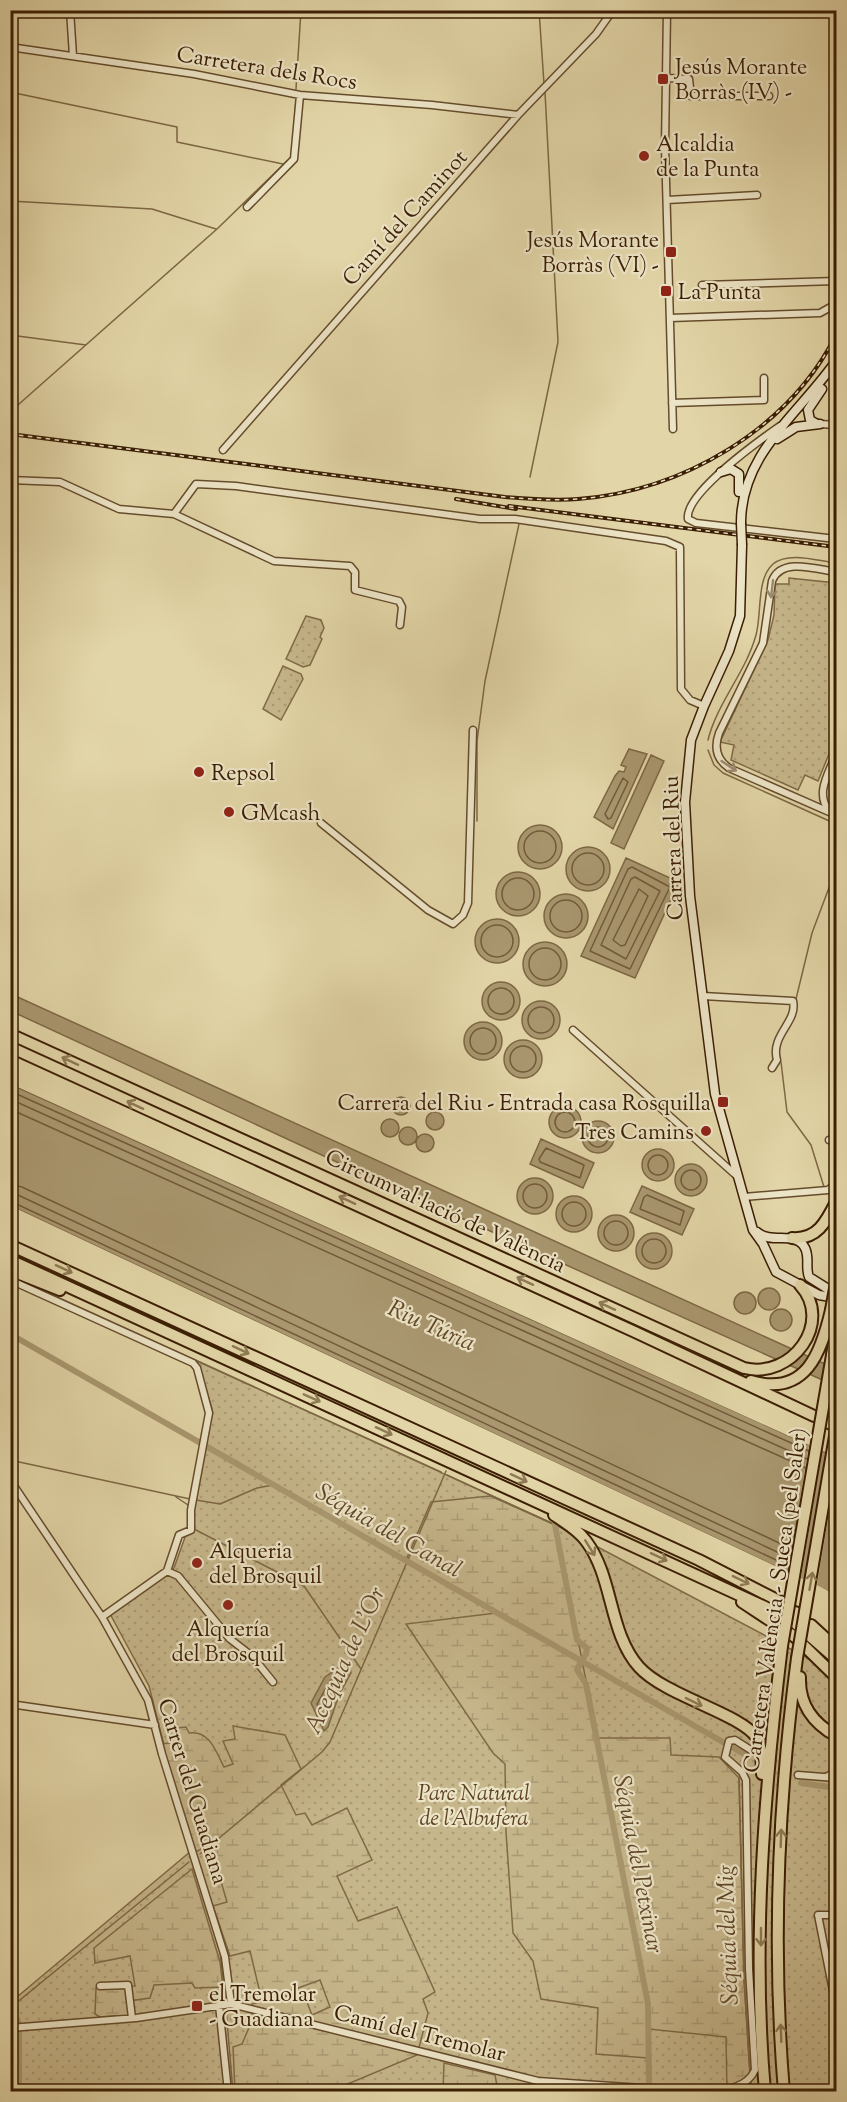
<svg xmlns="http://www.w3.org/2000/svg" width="847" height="2102" font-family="'Sorts Mill Goudy',serif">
<defs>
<pattern id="grass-dots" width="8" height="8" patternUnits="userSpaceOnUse" patternTransform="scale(1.5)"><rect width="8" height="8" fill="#c6b68b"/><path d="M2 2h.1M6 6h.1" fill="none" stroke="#ab9c76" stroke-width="1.8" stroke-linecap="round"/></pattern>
<pattern id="wetland-marsh" width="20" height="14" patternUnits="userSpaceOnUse" patternTransform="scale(1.5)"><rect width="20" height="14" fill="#c6b68b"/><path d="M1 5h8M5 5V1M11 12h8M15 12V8" fill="none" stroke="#ab9c76"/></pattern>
</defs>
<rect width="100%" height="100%" fill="#e2d5a7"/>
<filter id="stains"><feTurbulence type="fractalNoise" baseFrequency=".00333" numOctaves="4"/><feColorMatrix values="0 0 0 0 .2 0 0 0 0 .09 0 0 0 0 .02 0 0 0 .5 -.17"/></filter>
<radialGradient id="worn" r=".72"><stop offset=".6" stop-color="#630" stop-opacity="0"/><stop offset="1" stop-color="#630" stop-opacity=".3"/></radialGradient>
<!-- grass -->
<path fill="url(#grass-dots)" stroke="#806a47" stroke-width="1.5" d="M789 578 836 583V737L818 781 805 775 798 790 731 760 734 745 720 742 768 640 774 615 775 584H789Z
M306 616 321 620 324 628 320 637 322 639 310 665 303 667 286 659Z
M283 666 301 674 303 679 281 720 263 709Z
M197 1361 556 1525 836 1673V2091L11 2092V2002L191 1851 149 1686 109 1612 174 1568 189 1526 212 1409Z"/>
<!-- wetland -->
<path fill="url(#wetland-marsh)" stroke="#806a47" stroke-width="1.5" d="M490 1496 556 1525 597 1738H670L671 1755 719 1757 739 1778 744 1979 751 2091H727L726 2037 649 2029 648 2058 596 2054 598 2008 541 1999 533 1961 513 1933 506 1832 505 1764 493 1753 406 1624 496 1613 406 1560 431 1502Z
M233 1726 285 1735 301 1769 281 1785 296 1815 305 1813 312 1825 347 1808 372 1860 337 1876 358 1921 397 1907 435 1992 423 1999 428 2013 417 2055 331 2091H235L233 2047 242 2044 251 2023 252 2004 303 1992 312 2015 330 2007 320 1980 279 1995 261 1997 250 1951 230 1956 213 1906 227 1902 210 1844 196 1852 162 1744 177 1742V1728L186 1727 189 1733C210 1730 216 1752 224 1767L233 1764 223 1741 235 1739Z
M192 1869 220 1962 223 1987 195 1988 192 1983 154 1985 150 1998 129 2001 128 2015 100 2017 95 2014 96 1988 135 1986 130 1956 95 1963 94 1948Z
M444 2063 495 2075 498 2091H443Z
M541 2087 602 2091H541Z"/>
<!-- water -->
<path fill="#a9976f" stroke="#7d6744" stroke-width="1.5" d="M629 749 647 754 613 829 594 817 615 776 619 771 624 772 626 767 621 765Z
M651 755 664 761 624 849 611 843Z
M518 847a22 22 0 1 1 44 0a22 22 0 1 1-44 0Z
M566 869a22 22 0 1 1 44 0a22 22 0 1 1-44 0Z
M626 858 679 882 635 978 581 956Z
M496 894a22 22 0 1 1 44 0a22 22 0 1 1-44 0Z
M544 916a22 22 0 1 1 44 0a22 22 0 1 1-44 0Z
M475 941a22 22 0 1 1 44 0a22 22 0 1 1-44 0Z
M523 964a22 22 0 1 1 44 0a22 22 0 1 1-44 0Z
M482 1001a19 19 0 1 1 38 0a19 19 0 1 1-38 0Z
M11 994 836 1369V1386L352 1169 11 1011Z
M522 1020a19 19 0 1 1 38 0a19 19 0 1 1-38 0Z
M464 1041a19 19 0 1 1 38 0a19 19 0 1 1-38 0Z
M504 1059a19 19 0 1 1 38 0a19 19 0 1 1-38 0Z
M10 1084 836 1457V1595L11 1206Z
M392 1106a9 9 0 1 1 18 0a9 9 0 1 1-18 0Z
M549 1122a16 16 0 1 1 32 0a16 16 0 1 1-32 0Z
M426 1121a9 9 0 1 1 18 0a9 9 0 1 1-18 0Z
M381 1128a9 9 0 1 1 18 0a9 9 0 1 1-18 0Z
M582 1137a16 16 0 1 1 32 0a16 16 0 1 1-32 0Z
M399 1136a9 9 0 1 1 18 0a9 9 0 1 1-18 0Z
M416 1143a9 9 0 1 1 18 0a9 9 0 1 1-18 0Z
M541 1139 594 1163 583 1188 530 1164Z
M642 1165a16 16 0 1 1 32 0a16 16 0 1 1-32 0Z
M675 1180a16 16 0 1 1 32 0a16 16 0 1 1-32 0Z
M517 1196a18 18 0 1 1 36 0a18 18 0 1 1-36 0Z
M642 1186 694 1209 682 1235 630 1212Z
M556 1214a18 18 0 1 1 36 0a18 18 0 1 1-36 0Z
M598 1233a18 18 0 1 1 36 0a18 18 0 1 1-36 0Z
M636 1251a18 18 0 1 1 36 0a18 18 0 1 1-36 0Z
M758 1299a11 11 0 1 1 22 0a11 11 0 1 1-22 0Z
M734 1303a11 11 0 1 1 22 0a11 11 0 1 1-22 0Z
M770 1320a11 11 0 1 1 22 0a11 11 0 1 1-22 0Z
M344 1664H348L351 1673 339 1695 328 1727 324 1731 311 1703 325 1677Z"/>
<!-- pier -->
<path fill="#e2d5a7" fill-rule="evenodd" d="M10 1081 160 1146 836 1454V1470L817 1585 836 1595V1598L10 1209 11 1206 788 1572 809 1445 11 1084ZM822 1451 826 1452 804 1579 801 1578Z"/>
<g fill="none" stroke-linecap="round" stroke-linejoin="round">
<!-- shore -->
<path stroke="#725a39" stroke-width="1.5" d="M623 778 628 782 611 818 608 819 605 814Z
M524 847a16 16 0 1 1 32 0a16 16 0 1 1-32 0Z
M572 869a16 16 0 1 1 32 0a16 16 0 1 1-32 0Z
M632 867 670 887 630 969 590 951 628 869Z
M635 877 660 891 626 959 601 945 631 879Z
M502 894a16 16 0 1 1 32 0a16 16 0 1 1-32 0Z
M639 889 648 896 625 945 621 946 613 940Z
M550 916a16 16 0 1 1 32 0a16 16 0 1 1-32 0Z
M481 941a16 16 0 1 1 32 0a16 16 0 1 1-32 0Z
M529 964a16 16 0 1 1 32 0a16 16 0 1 1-32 0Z
M488 1001a13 13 0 1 1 26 0a13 13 0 1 1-26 0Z
M528 1020a13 13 0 1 1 26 0a13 13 0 1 1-26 0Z
M470 1041a13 13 0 1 1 26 0a13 13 0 1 1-26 0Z
M510 1059a13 13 0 1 1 26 0a13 13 0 1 1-26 0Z
M10 1091 809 1451
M10 1099 807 1459
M10 1109 806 1468
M555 1122a10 10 0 1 1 20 0a10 10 0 1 1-20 0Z
M588 1137a10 10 0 1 1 20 0a10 10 0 1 1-20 0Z
M546 1148 584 1165 580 1178 540 1162 539 1159Z
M648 1165a10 10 0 1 1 20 0a10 10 0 1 1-20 0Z
M681 1180a10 10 0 1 1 20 0a10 10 0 1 1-20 0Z
M523 1196a12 12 0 1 1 24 0a12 12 0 1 1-24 0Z
M10 1184 22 1187 792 1549
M10 1193 18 1195 790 1558
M647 1195 684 1211 680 1225 640 1209 644 1197Z
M10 1201 789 1566
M562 1214a12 12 0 1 1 24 0a12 12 0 1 1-24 0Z
M604 1233a12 12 0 1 1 24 0a12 12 0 1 1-24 0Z
M642 1251a12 12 0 1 1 24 0a12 12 0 1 1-24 0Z
M338 1675 342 1679 327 1716 323 1717 317 1704 330 1681Z"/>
<!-- stream -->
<path stroke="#7d6744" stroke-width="1.5" d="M539 10 544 84
M831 10 836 15
M296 89 301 10
M10 92 177 127V142L283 164
M294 129 296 100
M10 201 152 209 216 229
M10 335 86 345
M10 412 217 229 287 161
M530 477 558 342 545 92
M708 740C717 703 746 672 756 635 762 614 756 579 773 564 789 551 818 561 836 563
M708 750 714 765 723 773 836 824
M477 821V741L485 681 519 524
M796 999 812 933 836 869
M781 1062 787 1112 811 1145 824 1187
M44 1291 441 1472
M10 1460 190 1499
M447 1475 555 1525
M176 1497 188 1505
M196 1500 220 1504 257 1488 273 1485
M194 1529 304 1586 361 1669
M739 1778 744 1979 750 2073
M200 1854 322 1752 330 1742 446 1471
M220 1950 225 2001
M10 2008 189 1862
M226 2009 233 2092
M751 2081V2092"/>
<!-- canal -->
<path stroke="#a9976f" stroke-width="6" d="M10 1334 749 1757
M555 1525 577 1640 587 1648 586 1654
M584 1657 577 1670 586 1684 648 2004 649 2084
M801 1783 836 1788
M12 2007 19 2024
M19 2092V2031"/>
<!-- street-tunnel -->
<path stroke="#c1b086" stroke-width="6" stroke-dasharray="6 3" stroke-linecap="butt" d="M770 1760 798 1775"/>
<defs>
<path id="street" d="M70 10 73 56
M667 10 665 147 673 429
M836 10V11
M10 47 194 74 300 95 432 105 518 115
M666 78 689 79 691 96H769
M667 200 757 195
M247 207 294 159 300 95
M702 285 836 281
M670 318 820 313 836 304
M672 403 764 400V378
M820 424 836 425
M780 426C760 440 684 494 688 519L696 523 836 539
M223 450 518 115 596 34 613 10
M10 480 60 482 119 509 174 514 274 561 350 566 355 572V590L399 601 402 607 400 625
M174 514 196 484 236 486 480 519H515L666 541 680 547 681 689 690 700 704 706
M836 572C816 569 781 557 772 581L763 643 719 733C714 747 716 759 729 768L836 815
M830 812C814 794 829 773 836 754
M321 823 428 910 453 924 463 915 468 903 473 730
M703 996 793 1001C798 1022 770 1035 777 1060L772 1068
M573 1030 738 1177
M829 1140H836
M744 1197 828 1190 836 1184
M10 1280 193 1363 197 1368 209 1413 191 1510V1530L179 1535 167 1571 102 1617
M10 1480 102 1617 148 1700 162 1754 225 1957 231 2004
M167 1571 178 1576 230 1639 252 1656 273 1682
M10 1704 155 1725
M798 1775 836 1778
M826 1777 836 1772
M836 1915H818L836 2006
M100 1986 128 1985 132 2018
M219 2005 228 2092
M10 2028 136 2018 231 2004 538 2081 701 2092
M701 2092C722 2090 746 2090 755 2070L749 1969 746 1780 742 1772 725 1757 729 1741 735 1740 754 1752"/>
<path id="secondary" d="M817 424 810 420 808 410 822 389
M777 439 796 427 820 424
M721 472 731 469 739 474V492
M741 523C741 453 800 413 836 361
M742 545 740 616 729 651 704 706 691 740 685 802 690 896 715 1094 753 1230 763 1244 776 1272 819 1295 836 1298
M757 1232C772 1245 796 1230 805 1248 810 1258 805 1267 809 1277L836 1294"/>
<path id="highway" d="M10 1034 744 1368C792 1380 834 1322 800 1285
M10 1047 635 1332 814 1416
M792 1238C817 1240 826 1222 836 1202
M10 1245 699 1560 783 1603
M10 1260 774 1611 795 1623 836 1659
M10 1270 60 1290
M832 1355 836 1331
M751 1381C806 1397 821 1353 831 1310
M827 1422 831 1424
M554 1515C566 1523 578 1530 586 1541 614 1578 608 1632 639 1667 665 1696 742 1714 757 1738 763 1748 761 1763 762 1774
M742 1602 795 1637 836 1677
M795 1612 799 1614
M811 1625 836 1648
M800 1677C799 1705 813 1723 836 1736
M765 2092C752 1943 764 1794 782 1646
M784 2092C772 1948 778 1801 797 1658"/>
</defs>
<!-- street casing -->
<use href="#street" stroke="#654c2c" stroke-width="9"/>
<!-- secondary casing -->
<use href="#secondary" stroke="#3b1e03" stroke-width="11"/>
<!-- highway casing -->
<use href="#highway" stroke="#3b1e03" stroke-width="14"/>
<!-- street -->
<use href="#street" stroke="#ece4c6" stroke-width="6"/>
<!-- secondary -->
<use href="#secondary" stroke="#ece4c6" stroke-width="8"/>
<!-- highway -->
<use href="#highway" stroke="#e2d5a7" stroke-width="10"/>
<defs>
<path id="rail" d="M10 434 505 497C529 499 553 501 578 499 682 491 788 430 836 335
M456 499 516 509
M509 506 836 547"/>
</defs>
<!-- rail casing -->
<use href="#rail" stroke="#3b1e03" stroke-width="4"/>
<!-- rail -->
<use href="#rail" stroke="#ece4c6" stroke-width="1.5" stroke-dasharray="4.5" stroke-linecap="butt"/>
<defs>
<path id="secondary-bridge" d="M741 523 742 545"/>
<path id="highway-bridge" d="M831 1310 836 1283
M782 1646 832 1355
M797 1658 836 1430"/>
</defs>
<!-- secondary-bridge casing -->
<use href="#secondary-bridge" stroke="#3b1e03" stroke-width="11" stroke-linecap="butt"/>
<!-- highway-bridge casing -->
<use href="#highway-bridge" stroke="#3b1e03" stroke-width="14" stroke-linecap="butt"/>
<!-- secondary-bridge -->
<use href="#secondary-bridge" stroke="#ece4c6" stroke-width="8"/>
<!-- highway-bridge -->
<use href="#highway-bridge" stroke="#e2d5a7" stroke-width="10"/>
</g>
<!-- one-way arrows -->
<defs><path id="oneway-shaft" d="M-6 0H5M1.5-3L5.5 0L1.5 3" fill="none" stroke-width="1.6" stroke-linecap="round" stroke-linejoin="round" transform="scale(1.5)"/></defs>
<g stroke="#9c8b6e">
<use href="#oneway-shaft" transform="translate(772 589) rotate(97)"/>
<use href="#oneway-shaft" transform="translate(729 766) rotate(34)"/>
</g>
<g stroke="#8e7a55">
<use href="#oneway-shaft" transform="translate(70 1061) rotate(-155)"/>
<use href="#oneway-shaft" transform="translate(135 1105) rotate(-155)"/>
<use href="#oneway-shaft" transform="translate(347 1200) rotate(-155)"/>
<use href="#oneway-shaft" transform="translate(64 1269) rotate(25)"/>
<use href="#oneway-shaft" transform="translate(525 1281) rotate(-155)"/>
<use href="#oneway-shaft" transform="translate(607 1306) rotate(-155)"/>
<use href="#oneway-shaft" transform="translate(241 1350) rotate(25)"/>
<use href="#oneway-shaft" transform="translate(312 1398) rotate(24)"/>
<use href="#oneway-shaft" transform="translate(384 1431) rotate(25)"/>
<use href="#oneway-shaft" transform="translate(519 1478) rotate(25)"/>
<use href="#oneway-shaft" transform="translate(590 1548) rotate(58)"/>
<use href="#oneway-shaft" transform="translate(659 1557) rotate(25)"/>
<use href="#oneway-shaft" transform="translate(741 1580) rotate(26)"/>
<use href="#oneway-shaft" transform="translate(811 1581) rotate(-80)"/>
<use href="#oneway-shaft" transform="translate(694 1702) rotate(26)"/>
<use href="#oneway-shaft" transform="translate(781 1838) rotate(-88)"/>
<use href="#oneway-shaft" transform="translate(761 1937) rotate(90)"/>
<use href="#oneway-shaft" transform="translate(781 2033) rotate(-92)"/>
</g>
<!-- markers -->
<g fill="#8f2418" stroke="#ece4c6" stroke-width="2">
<rect x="657" y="73" width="12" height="12" rx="3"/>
<circle cx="644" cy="156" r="6"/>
<rect x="665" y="246" width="12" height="12" rx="3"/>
<rect x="660" y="285" width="12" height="12" rx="3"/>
<circle cx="199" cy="772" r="6"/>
<circle cx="229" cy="812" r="6"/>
<rect x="717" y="1096" width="12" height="12" rx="3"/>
<circle cx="706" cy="1131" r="6"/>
<circle cx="197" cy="1563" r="6"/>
<circle cx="228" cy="1605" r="6"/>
<rect x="191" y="2000" width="12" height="12" rx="3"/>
</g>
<g text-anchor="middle" stroke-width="4.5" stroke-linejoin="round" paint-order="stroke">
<!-- poi labels -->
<g font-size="22" fill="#3b1e03" stroke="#ece4c6" text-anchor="start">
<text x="675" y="74">Jesús Morante<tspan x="675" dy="25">Borràs (IV) -</tspan></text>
<text x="656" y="151">Alcaldia<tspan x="656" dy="25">de la Punta</tspan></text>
<text x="659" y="247" text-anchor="end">Jesús Morante<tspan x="659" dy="25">Borràs (VI) -</tspan></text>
<text x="678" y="299">La Punta</text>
<text x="211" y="780">Repsol</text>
<text x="241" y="820">GMcash</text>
<text x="711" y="1110" text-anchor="end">Carrera del Riu - Entrada casa Rosquilla</text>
<text x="694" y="1139" text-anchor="end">Tres Camins</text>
<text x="209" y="1558">Alqueria<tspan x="209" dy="25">del Brosquil</tspan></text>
<text x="228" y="1636" text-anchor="middle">Alquería<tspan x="228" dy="25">del Brosquil</tspan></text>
<text x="209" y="2001">el Tremolar<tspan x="209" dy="25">- Guadiana</tspan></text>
</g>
<!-- street labels -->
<g font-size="22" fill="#3b1e03" stroke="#ece4c6">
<text transform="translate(267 67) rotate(9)" y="8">Carretera dels Rocs</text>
<text transform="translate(404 217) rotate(-48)" y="8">Camí del Caminot</text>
<text transform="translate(672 848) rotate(-92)" y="8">Carrera del Riu</text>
<text transform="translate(446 1210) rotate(25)" y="8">Circumval·lació de València</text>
<text transform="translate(774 1600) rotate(-82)" y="8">Carretera València - Sueca (pel Saler)</text>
<text transform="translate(194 1791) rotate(73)" y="8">Carrer del Guadiana</text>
<text transform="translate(420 2032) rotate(14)" y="8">Camí del Tremolar</text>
</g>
<!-- park labels -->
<g font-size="22" font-style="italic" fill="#5e4425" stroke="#ece4c6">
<text x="474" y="1800">Parc Natural<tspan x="474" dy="25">de l'Albufera</tspan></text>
</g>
<!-- water labels -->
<g font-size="24" font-style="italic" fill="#624829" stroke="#ece4c6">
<text transform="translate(432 1325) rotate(24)" y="8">Riu Túria</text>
<text transform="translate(389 1530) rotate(30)" y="8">Séquia del Canal</text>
<text transform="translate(344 1660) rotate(-65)" y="8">Acequia de L'Or</text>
<text transform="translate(639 1864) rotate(79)" y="8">Séquia del Petxinar</text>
<text transform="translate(727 1935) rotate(-92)" y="8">Séquia del Mig</text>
</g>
</g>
<!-- margin -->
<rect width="847" height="2102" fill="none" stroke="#e2d5a7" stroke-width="36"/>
<rect x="12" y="12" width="823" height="2078" fill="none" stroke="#3b1e03" stroke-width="3"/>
<rect x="18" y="18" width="811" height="2066" fill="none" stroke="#3b1e03" stroke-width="1.5"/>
<rect width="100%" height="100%" filter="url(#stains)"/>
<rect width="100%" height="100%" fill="url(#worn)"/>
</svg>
